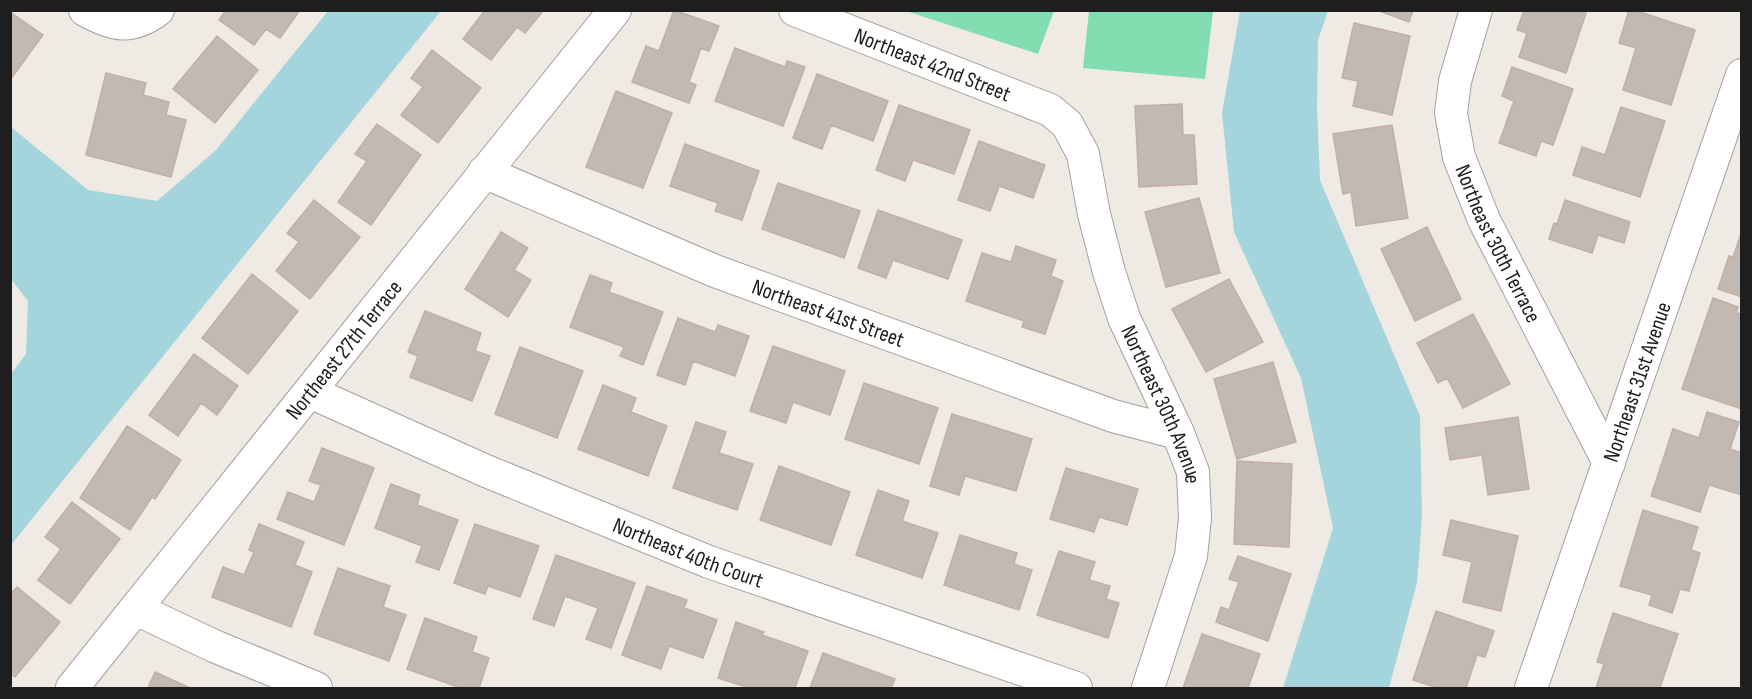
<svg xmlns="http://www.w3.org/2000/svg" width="1752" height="699" font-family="'Sofia Sans Condensed',sans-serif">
<rect width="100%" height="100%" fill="#efeae4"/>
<!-- pitch -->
<path fill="#82ddb0" d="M906 11H1054L1038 54Z
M1089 11H1213L1205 79 1083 68Z"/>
<!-- water -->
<path fill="#a4d5dc" d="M328 11H441L11 545V374L26 354 28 301 11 279V127L88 190 157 201 216 150Z
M1240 11H1328L1318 40 1317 108 1320 180 1420 416 1422 517 1417 583 1389 688H1283L1333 528 1301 378 1234 232 1222 113Z"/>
<!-- building -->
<path fill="#c3b9b3" stroke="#c0afa6" stroke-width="1.5" d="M226 10H300L280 38 266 29 254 45 219 20Z
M485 10H542L543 11 525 33 517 27 491 60 463 39Z
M674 10 719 26 709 51 701 48 689 82 696 85 689 103 632 82 646 46 659 51Z
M1377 10H1413L1409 22Z
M1524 10H1587L1566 73 1519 57 1527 33 1517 30Z
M1629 10H1634L1695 30 1671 105 1623 90 1636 48 1619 43Z
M10 12 43 35 10 80Z
M1354 23 1410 36 1392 115 1353 106 1358 81 1342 78Z
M217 36 258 70 215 123 173 89Z
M735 48 785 67 787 61 805 67 783 126 715 101Z
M432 50 481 88 438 143 401 115 423 87 411 78Z
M1512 67 1573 89 1553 145 1541 141 1536 156 1499 143 1514 101 1502 96Z
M106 73 146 83 143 95 169 102 166 115 186 120 171 177 86 155Z
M817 74 888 101 873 141 831 125 822 149 793 138Z
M616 91 672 113 643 188 586 167Z
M1182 104 1183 135H1194L1197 184 1139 187 1135 106Z
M899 105 970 130 954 174 913 160 905 181 876 170Z
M1621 107 1665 121 1640 197 1573 175 1582 147 1605 155Z
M377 124 421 155 371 225 338 202 367 161 355 154Z
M1392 125 1408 218 1356 226 1351 192 1343 194 1333 134Z
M979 141 1045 165 1033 198 999 186 990 211 958 200Z
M685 144 759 171 742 220 715 211 718 203 670 186Z
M778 183 860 211 844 258 762 229Z
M1199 198 1220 273 1166 287 1145 212Z
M314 200 360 237 310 299 276 271 299 242 287 233Z
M1565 200 1630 222 1624 243 1598 235 1592 253 1549 239 1554 223 1557 224Z
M878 210 962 240 948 279 893 260 886 278 858 268Z
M1427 227 1461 299 1415 321 1381 249Z
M1742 231V297L1718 289 1729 256 1733 257Z
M501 232 528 248 514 270 531 280 508 317 465 289Z
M1016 246 1056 260 1051 276 1063 281 1045 334 1022 327 1024 321 966 301 982 253 1011 262Z
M252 274 298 311 248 374 202 338Z
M590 275 612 283 609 292 663 312 643 365 620 356 624 347 570 327Z
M1229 279 1263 342 1206 372 1172 309Z
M1713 298 1738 307 1736 313 1742 314V409L1682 389Z
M425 311 481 333 475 351 490 356 472 401 410 377 418 356 408 352Z
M1473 314 1510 384 1463 408 1447 378 1438 383 1417 343Z
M678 318 715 332 718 325 749 336 735 376 693 361 685 385 657 375Z
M773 346 845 371 830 415 793 402 786 423 750 411Z
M520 347 583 371 557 438 495 414Z
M194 354 238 386 217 415 201 403 178 436 149 415Z
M1273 362 1296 442 1237 459 1214 379Z
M864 383 938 408 919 464 845 439Z
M603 385 636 398 631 412 667 426 648 476 578 449Z
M1707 412 1739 422 1730 449 1742 453V495L1709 485 1700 512 1651 496 1673 429 1699 438Z
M952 414 1032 439 1016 491 965 476 959 495 930 486Z
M1518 417 1529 489 1488 495 1482 455 1450 460 1445 428Z
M696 422 726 432 719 453 753 464 737 510 673 488Z
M127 426 181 460 155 499 152 497 130 530 80 498Z
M322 448 374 468 344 545 277 519 288 492 314 502 321 485 309 481Z
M1237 461 1292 464 1289 547 1234 544Z
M779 466 850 492 831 545 760 520Z
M1066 468 1138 489 1127 525 1099 517 1094 532 1050 519Z
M391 484 420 495 417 505 458 520 439 570 416 562 422 546 375 528Z
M878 490 909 501 902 521 938 533 922 578 856 555Z
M72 502 120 539 70 604 38 580 61 549 45 537Z
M1643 510 1698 527 1691 550 1700 553 1689 591 1680 589 1672 613 1649 605 1652 595 1620 586Z
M1451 520 1518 536 1501 611 1463 602 1472 562 1443 555Z
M259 524 304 542 295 565 312 572 291 627 212 597 223 567 244 575 254 552 249 550Z
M475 524 539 546 520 597 488 586 485 594 454 583Z
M960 535 1017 553 1014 564 1032 570 1019 610 944 585Z
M1059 551 1095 562 1089 580 1110 586 1106 599 1119 603 1108 638 1037 615Z
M556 555 635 583 611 648 586 639 598 608 565 596 554 626 533 619Z
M1238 556 1291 574 1268 641 1216 622 1221 607 1229 610 1239 582 1229 579Z
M338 568 390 586 383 607 406 615 389 661 314 634Z
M647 586 687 600 684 608 717 620 703 658 669 646 661 669 622 655Z
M17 587 60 622 15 677 10 673V595Z
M1436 611 1494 631 1485 657 1477 655 1466 688H1438L1413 680Z
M1613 613 1678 634 1660 688H1596L1604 664 1597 662Z
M425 618 477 637 472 652 489 658 479 688H461L407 669Z
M736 622 764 632 762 635 808 651 795 688H749L718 678Z
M1202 634 1260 654 1248 688H1183Z
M823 653 895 679 891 688H810Z
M155 672 190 688H148Z"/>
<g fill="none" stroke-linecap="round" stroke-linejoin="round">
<defs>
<g id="minor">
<path d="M85 10C114 26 131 30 158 10"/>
<path id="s1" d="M795 10 1050 110 1067 124 1083 154 1094 214 1109 272 1124 318 1178 433 1193 472 1195 518 1191 556 1148 688"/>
<path id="s2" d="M1476 10 1455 81 1451 113 1459 157 1484 220 1609 463"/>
<path id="s3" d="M484 172 715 271 1113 416 1178 433"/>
<path id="s4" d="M310 392 486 471 709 562 1076 688"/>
<path d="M136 609 214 646 316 688"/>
<path id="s5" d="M72 688 615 10"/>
<path id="s6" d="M1531 688 1742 75"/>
</g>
</defs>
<!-- minor casing -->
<use href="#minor" stroke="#a2a2a2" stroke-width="34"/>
<!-- minor -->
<use href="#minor" stroke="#fff" stroke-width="32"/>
</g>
<g text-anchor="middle" stroke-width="6" stroke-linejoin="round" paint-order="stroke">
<!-- street labels -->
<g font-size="22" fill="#1e1e1e" stroke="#fff">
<text dy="8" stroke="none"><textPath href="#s1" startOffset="148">Northeast 42nd Street</textPath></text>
<text dy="8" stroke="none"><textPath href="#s2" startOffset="246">Northeast 30th Terrace</textPath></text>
<text dy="8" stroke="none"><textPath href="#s3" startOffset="372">Northeast 41st Street</textPath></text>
<text dy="8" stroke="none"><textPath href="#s5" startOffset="434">Northeast 27th Terrace</textPath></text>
<text dy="8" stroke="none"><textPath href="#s6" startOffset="324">Northeast 31st Avenue</textPath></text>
<text dy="8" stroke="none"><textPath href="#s1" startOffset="594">Northeast 30th Avenue</textPath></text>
<text dy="8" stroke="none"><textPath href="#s4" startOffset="411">Northeast 40th Court</textPath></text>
</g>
</g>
<!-- border -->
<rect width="1752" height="699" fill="none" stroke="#1e1e1e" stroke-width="24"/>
</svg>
